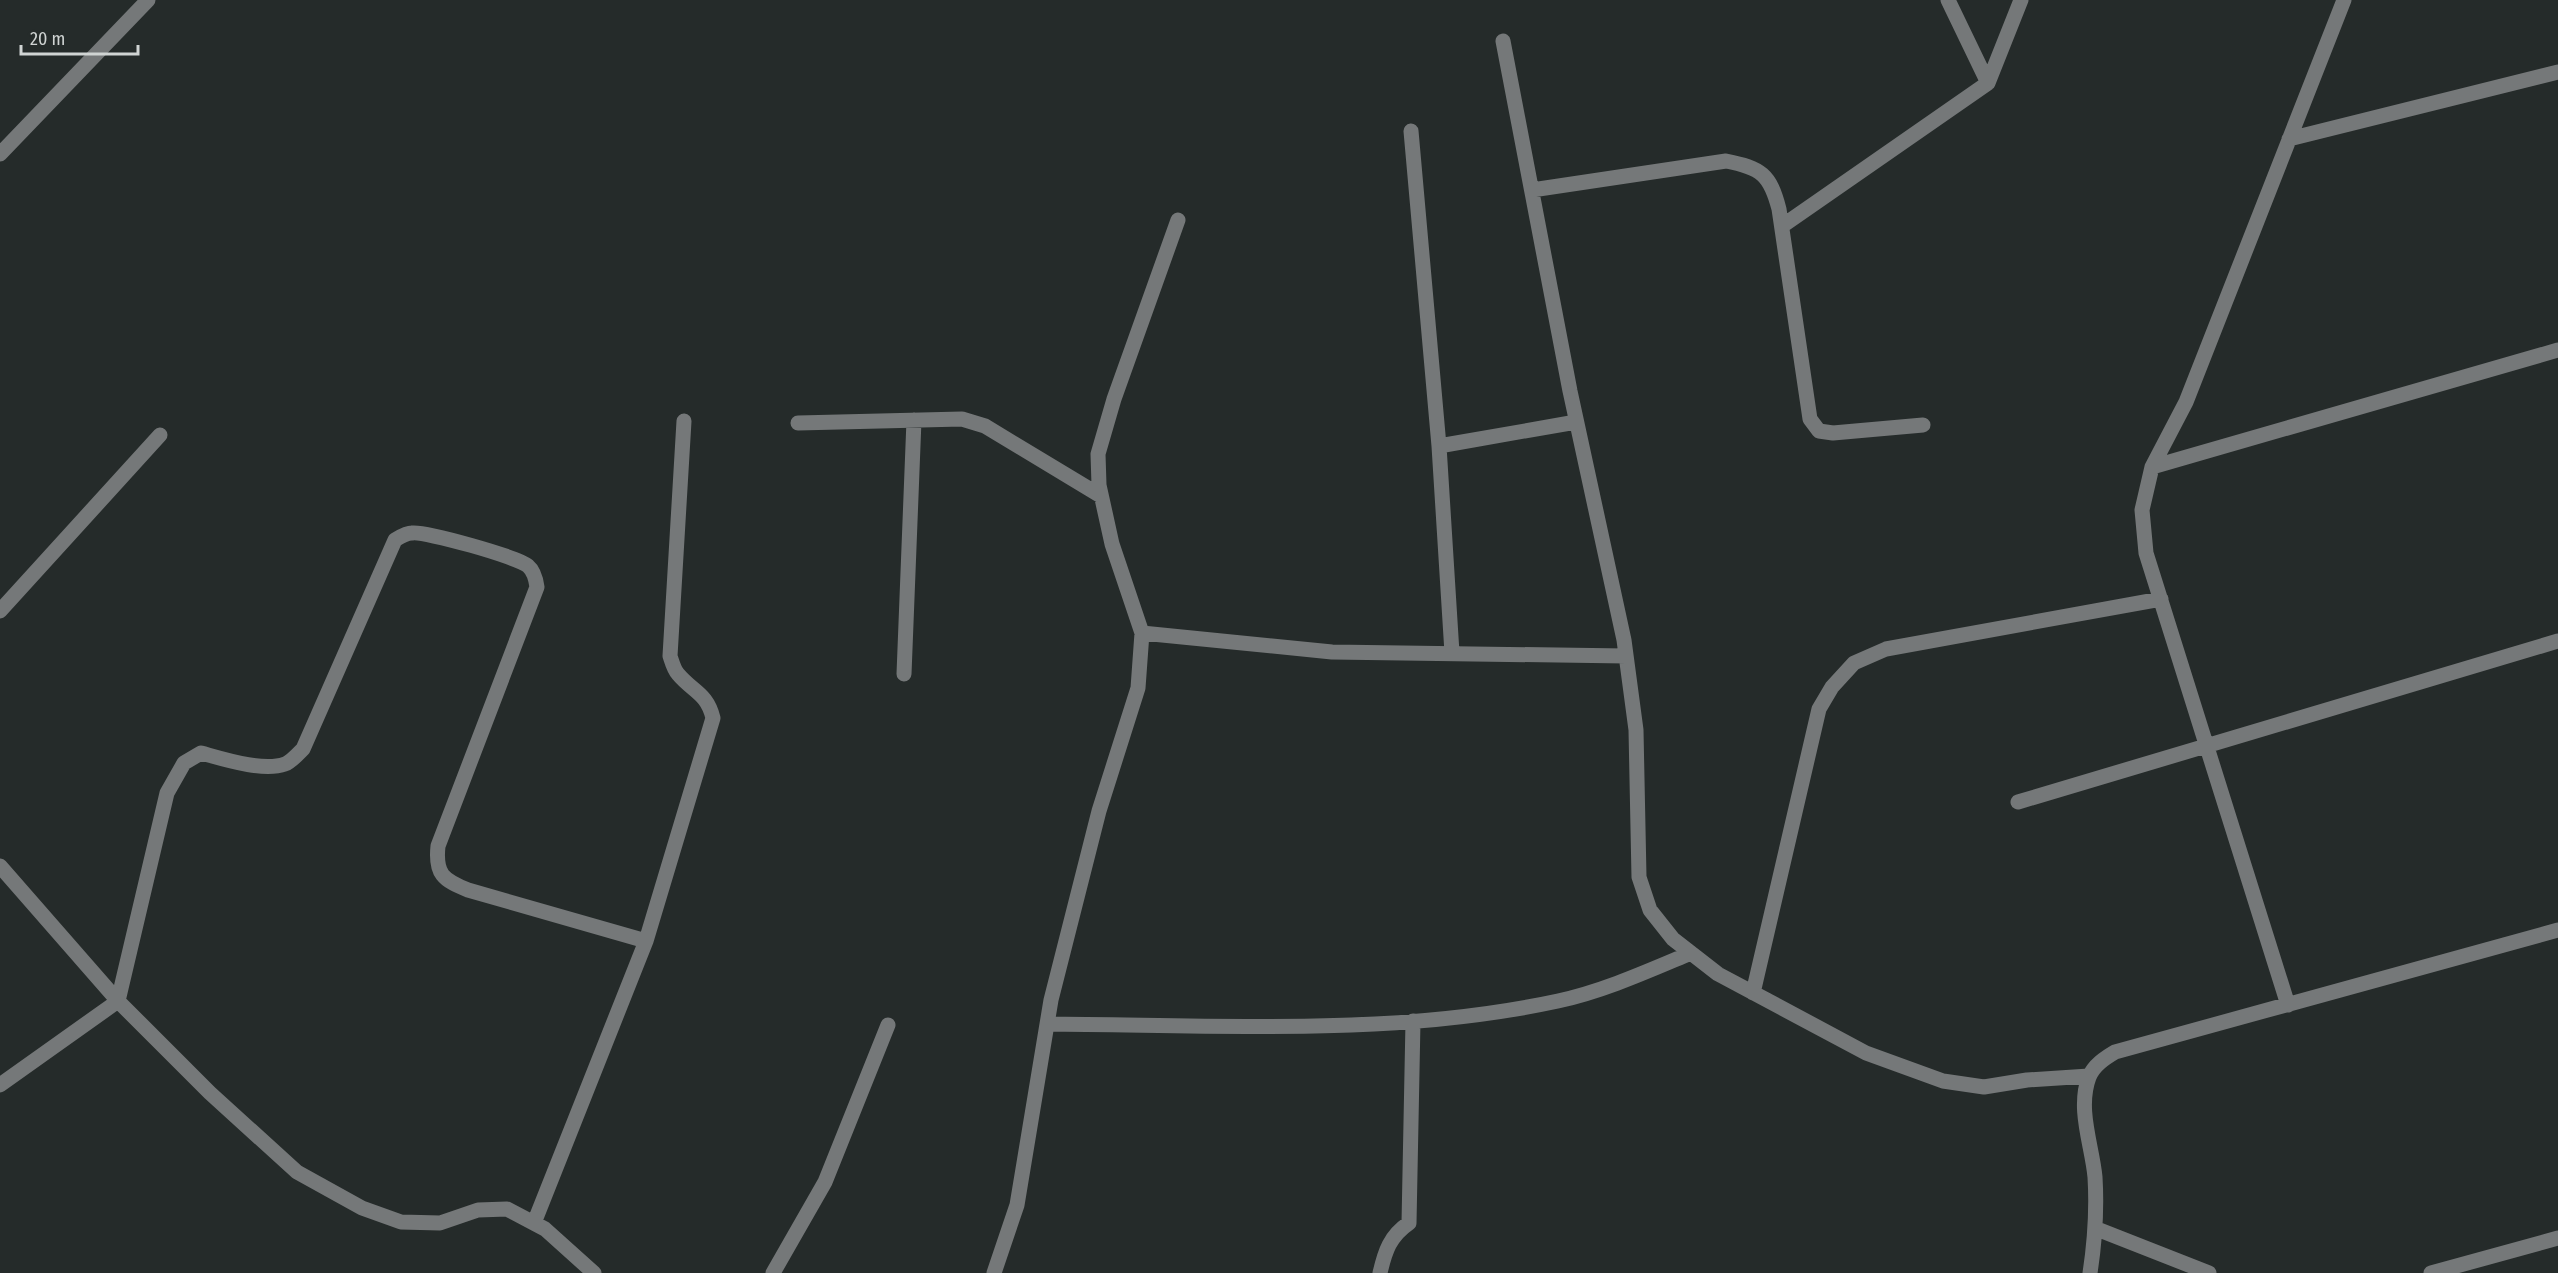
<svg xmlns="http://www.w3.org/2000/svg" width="2558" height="1273" font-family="'Fira Sans Condensed',sans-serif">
<rect width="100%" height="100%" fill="#252b2a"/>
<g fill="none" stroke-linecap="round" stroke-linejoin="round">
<!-- minor -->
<path stroke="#757879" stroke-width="15" d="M1948 0 1988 83
M1503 41 1570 391 1624 640 1636 730 1639 877 1650 910 1673 939 1718 974 1866 1053 1943 1081 1984 1087 2027 1080 2089 1076
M1411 131 1439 446 1452 653
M2289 139 2558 72
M0 154 148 0
M1532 190 1726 161C1761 168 1770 174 1779 209L1810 419 1819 431 1833 433 1923 425
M1782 226 1988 83 2021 0
M798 423 962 419 985 426 1101 496
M1439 446 1576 422
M2152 467 2558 350
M0 611 160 435
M1142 633 1332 652 1626 656
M904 674 914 420
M2018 802 2558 641
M0 866 118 1001 210 1093 297 1172 362 1208 401 1222 440 1223 478 1210 507 1209 545 1229 594 1273
M1753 993 1819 709 1832 687 1854 663 1886 649 2161 599
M2288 1005 2146 553 2142 510 2152 467 2186 402 2344 0
M1047 1024C1217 1025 1391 1037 1558 1001 1604 991 1648 971 1691 953
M0 1085 118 1001 167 793 184 763 201 753C223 759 263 772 285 764 291 762 298 754 303 749L395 540C400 537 406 533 412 533 425 531 518 557 528 566 534 571 536 580 537 587L438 846C435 874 443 880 468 890L646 941
M534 1223 646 941 713 718C707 693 693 692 678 674 674 670 672 662 670 656L684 421
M2097 1229 2209 1273
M773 1273 825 1182 888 1025
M994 1273 1017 1205 1051 1000 1099 811 1138 688 1142 633 1112 544 1099 485 1098 454 1114 399 1178 220
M1380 1273C1385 1251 1390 1236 1409 1223L1413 1021
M2090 1273C2095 1240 2097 1210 2095 1177 2092 1145 2077 1109 2089 1077 2094 1065 2105 1058 2115 1052L2558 930
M2431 1273 2558 1238"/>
</g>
<!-- scale -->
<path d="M21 45v9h117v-9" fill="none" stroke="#d0d4d3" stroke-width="3"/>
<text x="30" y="45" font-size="18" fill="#d0d4d3" stroke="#252b2a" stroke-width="4.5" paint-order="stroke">20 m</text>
</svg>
